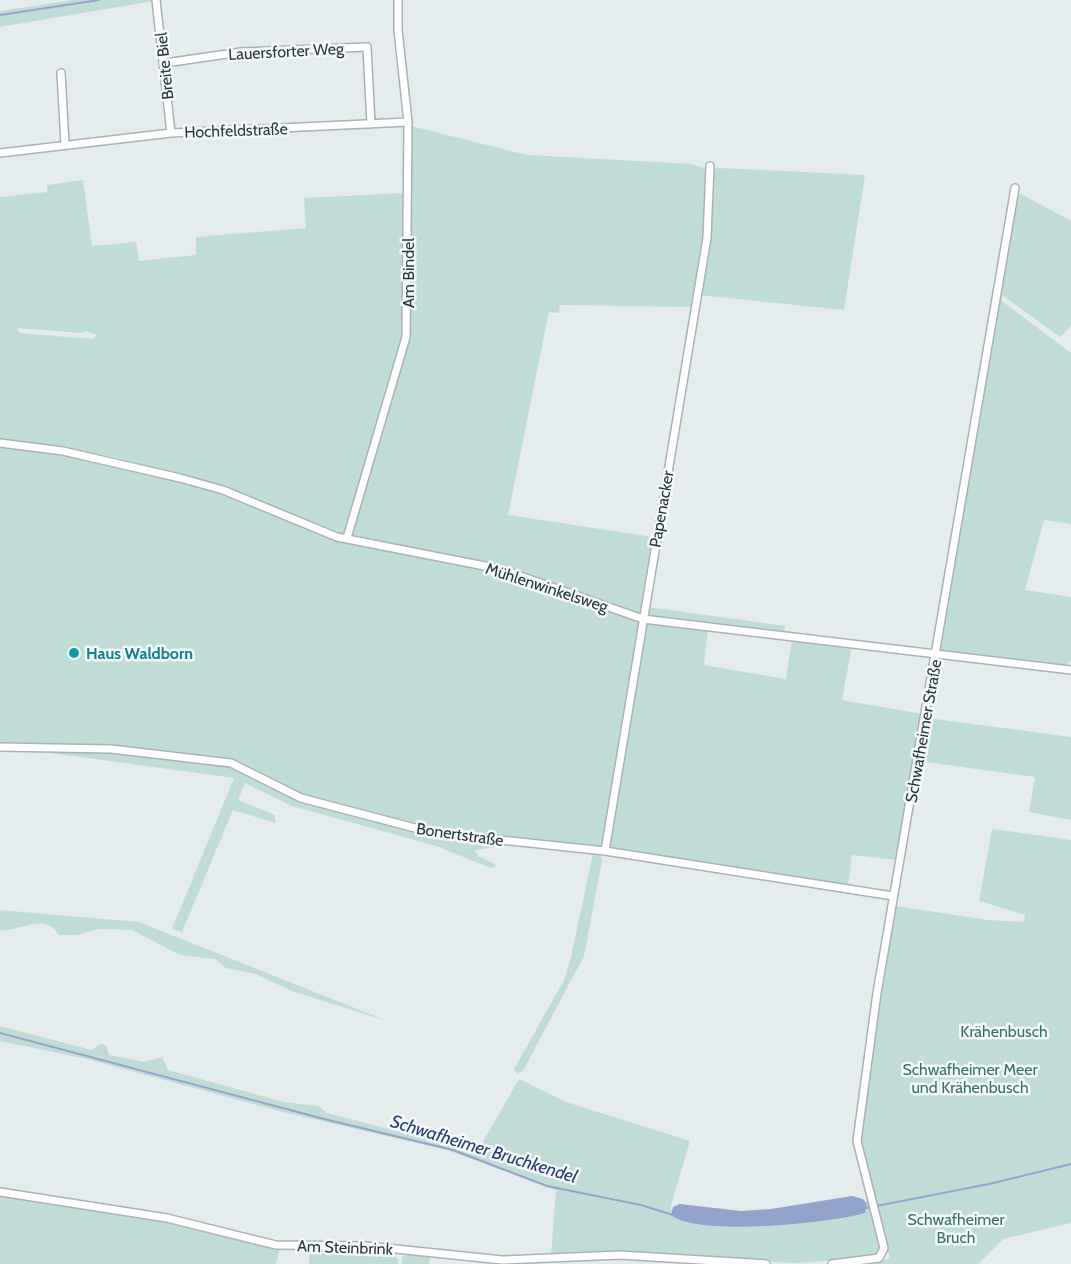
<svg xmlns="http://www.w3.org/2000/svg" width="1071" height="1264" font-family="Cabin,sans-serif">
<rect width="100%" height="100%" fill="#e5eced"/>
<!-- green -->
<path fill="#c0dcd7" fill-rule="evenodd" d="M74 0H160L0 27V11Z
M411 126 527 155 691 164 707 169 706 234 693 307 560 305 559 313 549 312 508 515 653 537 605 844 600 848 469 839 510 845 475 850 478 856 495 864V867L491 868 436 846 292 806 245 783 238 800 275 815V823L233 810 182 932 172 929 234 778 0 746V445C74 456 148 470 219 493 260 506 299 524 339 540L351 537 409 337Z
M718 168 865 175 844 310 699 295 713 169Z
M83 180 92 246 136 242 139 261 196 255V237L306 228 304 198 405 193 404 338 348 531 344 534 216 486 119 458 62 447 0 439V197L47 192V185ZM17 328 82 333 86 331 97 335 93 339 19 333Z
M1021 194 1071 221V326L1060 337 1001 294 1017 196Z
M999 299 1071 353V524L1044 520 1025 590 1071 597V661L1064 666 943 651 939 648Z
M648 607 785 626 784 633 654 618 648 612Z
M647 623 708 629 704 665 786 679 792 639 852 645 842 700 923 714 896 860 852 855 848 887 609 848 606 844Z
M927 718 1071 737V820L1029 812 1035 777 920 761Z
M992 829 1071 840V1223L1003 1239 978 1264H875L890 1258 860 1142 880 992 896 906 988 920 1024 922 1025 915 979 901Z
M593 853H600L602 861 584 956 523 1071 517 1074 514 1069 564 980 571 957Z
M0 910 139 922 390 1022 292 991 256 974 226 968 215 959 180 955 132 930 98 929 77 935H59C44 911 20 932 0 930Z
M0 1026 92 1050 100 1044 106 1045 109 1055 144 1062 162 1057 168 1070 284 1102 318 1106 327 1113 477 1152 519 1079 566 1102 690 1141 670 1209 695 1216 789 1218 869 1201 881 1248 877 1256 870 1258 795 1263 717 1258 551 1255 556 1190 447 1150 283 1112 87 1059 0 1041Z
M0 1196H23L167 1222 280 1248 276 1264H0Z
M310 1248 386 1250 398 1259V1264H309Z
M407 1254 430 1257 429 1264H402V1258Z"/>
<!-- water -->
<path fill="#93a4cc" d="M852 1196 863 1199 867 1204 865 1213C831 1223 697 1237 671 1215L673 1207 680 1204 741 1211 771 1209Z"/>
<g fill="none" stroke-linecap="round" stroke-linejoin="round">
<!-- stream -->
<path stroke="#93a4cc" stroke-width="2" d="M0 15 99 0
M0 1033 324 1119 453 1150 547 1186 641 1205 673 1215
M866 1208 989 1184 1071 1164"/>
<defs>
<path id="minor" d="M156 0 171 133
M165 63 241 52 367 47 371 124
M61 73 65 144
M0 153 171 133 408 122
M0 443 63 451 180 478 223 490 337 537 500 569 643 619 1071 670
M347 538 406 337 408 122 398 30V0
M0 747 111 749 231 763 301 798 434 833 605 851 893 896
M605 851 707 238 710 166
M0 1192 167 1218 276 1245 367 1246 502 1260 620 1255 766 1264
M832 1264 879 1258 884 1248 857 1141 877 993 1015 188"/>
</defs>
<!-- minor casing -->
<use href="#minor" stroke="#a8b2b5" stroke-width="10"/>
<!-- minor -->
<use href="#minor" stroke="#fff" stroke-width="7"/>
</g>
<!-- markers -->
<circle fill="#0f9aa8" stroke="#f5f9f9" stroke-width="2" cx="74" cy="653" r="6"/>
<g text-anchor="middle" stroke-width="5" stroke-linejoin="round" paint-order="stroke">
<!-- street labels -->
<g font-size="16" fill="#26373d" stroke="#f5f9f9">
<text transform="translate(286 51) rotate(-3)" y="6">Lauersforter Weg</text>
<text transform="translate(164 66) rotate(-96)" y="6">Breite Biel</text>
<text transform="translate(236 130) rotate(-2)" y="6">Hochfeldstraße</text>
<text transform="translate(408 273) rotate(-90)" y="6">Am Bindel</text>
<text transform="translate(661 509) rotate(-80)" y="6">Papenacker</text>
<text transform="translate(547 587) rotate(18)" y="6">Mühlenwinkelsweg</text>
<text transform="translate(923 731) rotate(-80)" y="6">Schwafheimer Straße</text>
<text transform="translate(460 834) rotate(8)" y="6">Bonertstraße</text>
<text transform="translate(345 1247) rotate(2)" y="6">Am Steinbrink</text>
</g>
<!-- culture labels -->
<g font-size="16" font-weight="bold" fill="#0d838f" stroke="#f5f9f9" text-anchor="start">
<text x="86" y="659">Haus Waldborn</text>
</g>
<!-- park labels -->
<g font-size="16" fill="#33706c" stroke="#f5f9f9">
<text x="1004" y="1037">Krähenbusch</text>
<text x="970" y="1075">Schwafheimer Meer<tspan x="970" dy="18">und Krähenbusch</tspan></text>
<text x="956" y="1225">Schwafheimer<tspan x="956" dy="18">Bruch</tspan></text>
</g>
<!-- water labels -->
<g font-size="18" font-style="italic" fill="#253c74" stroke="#f5f9f9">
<text transform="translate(484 1149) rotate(17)" y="6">Schwafheimer Bruchkendel</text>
</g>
</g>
</svg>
